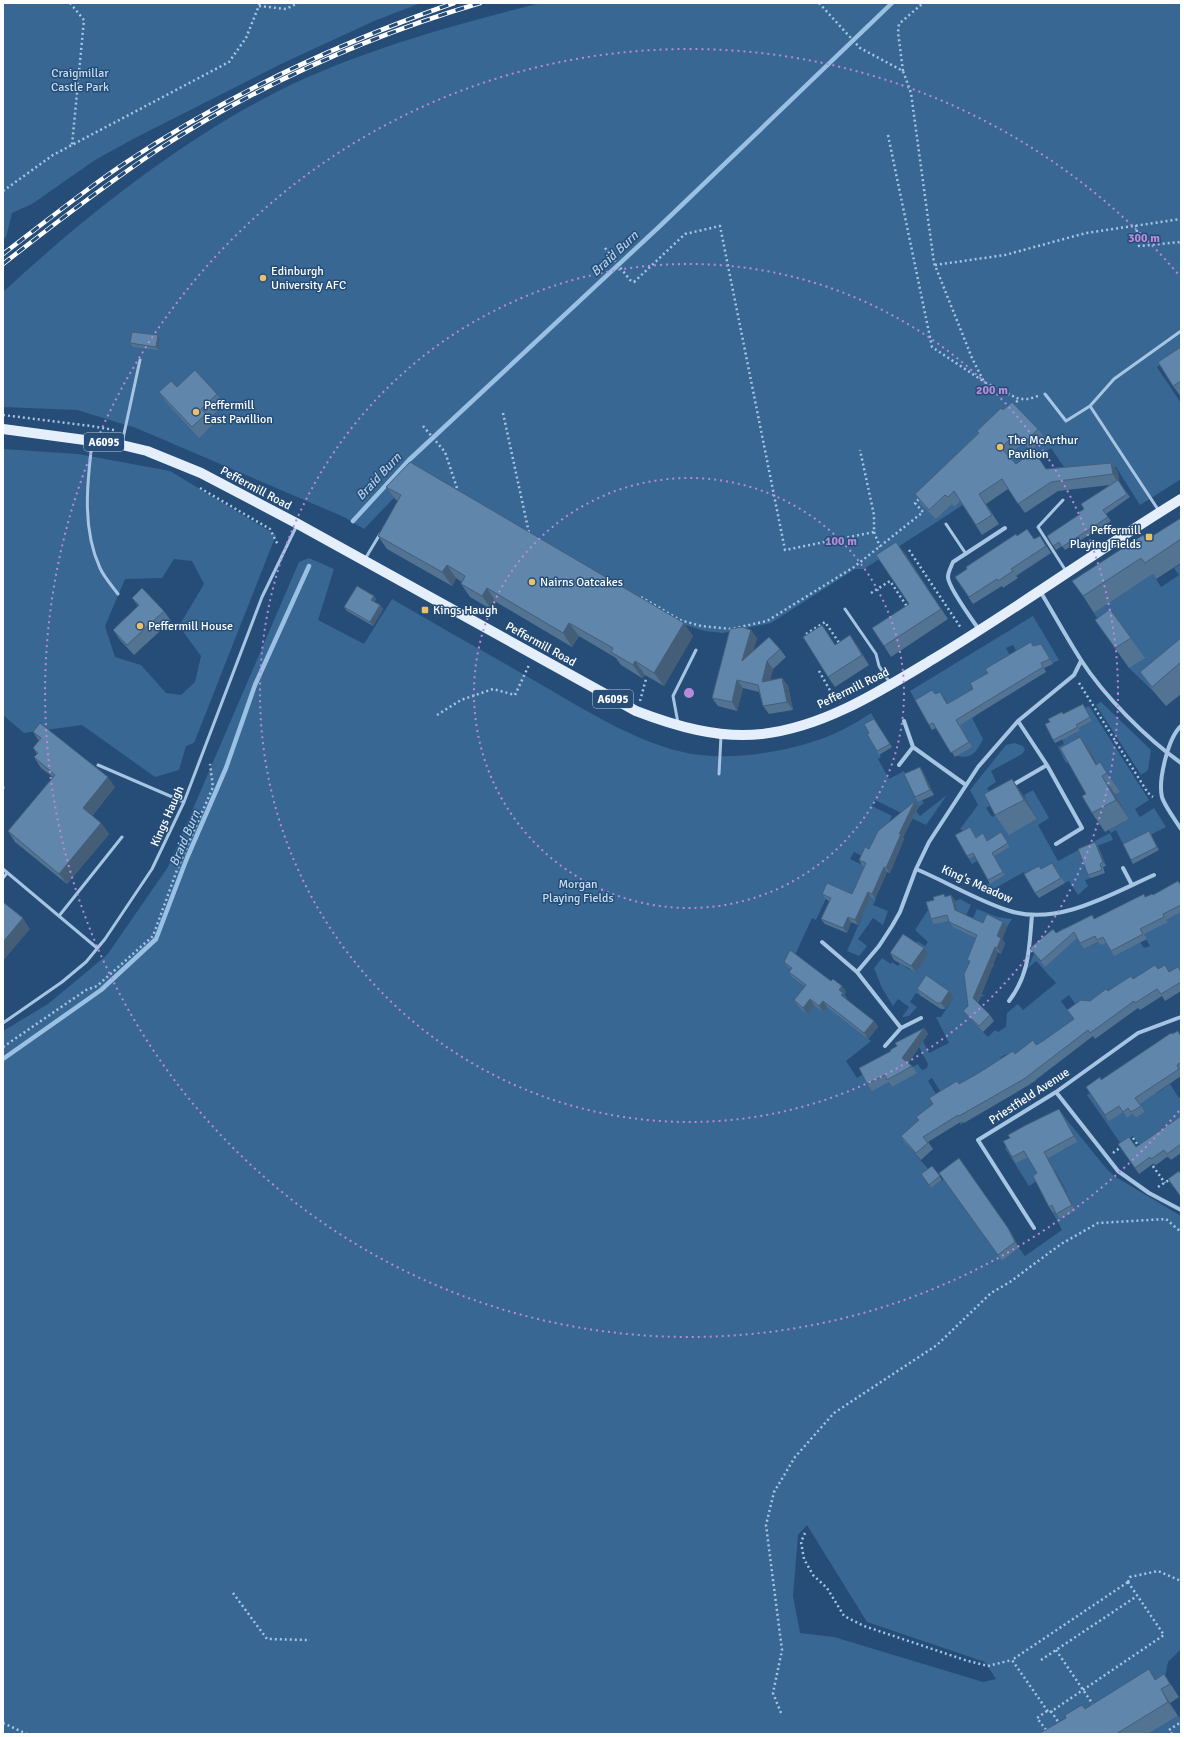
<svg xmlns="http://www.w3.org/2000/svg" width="1184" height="1737" font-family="Signika,sans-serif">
<rect width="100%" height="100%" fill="#254d77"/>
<!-- green -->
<path fill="#386794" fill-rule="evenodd" d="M3 3H421L374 21 281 64 135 138 95 160 32 204 12 213 6 237 3 239Z
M540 3H1181V351L1157 367 1181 403V479L1140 505 1116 467 1068 473 1051 448 864 569H855L771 623 723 633 705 631 682 624 418 473 364 529 344 517 136 428 77 410 3 407V292C81 220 171 148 265 98 350 53 447 27 540 3Z
M3 449 78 454 170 471 276 535 194 743 186 746 179 770 155 777 82 725 24 733 3 715ZM174 559 192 561 204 584 179 626 201 656 195 682 181 695 166 693 141 665 115 657 105 626 125 579 162 578Z
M309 558 334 569 318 620 364 644 392 599C442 628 492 656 542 685 587 711 648 750 701 755 743 760 804 749 842 730 852 725 862 719 871 713L876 722 870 733 881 757 878 759 889 779 904 771 918 802 922 800 924 803 915 810 920 816 947 795 926 825 875 800 872 806 892 816 883 833 866 858 854 852 850 859 885 876 883 880 867 873 859 891 876 899 873 905 888 911 883 925 873 918 858 939 867 946 859 956 847 951 863 915 831 888 816 920 812 918 789 968 796 974 793 978 810 991 807 1014 816 1003 823 1011 827 1006 871 1041 846 1061 857 1078 863 1074 889 1082 892 1087 897 1084 891 1073 903 1072 918 1064 920 1068 923 1070 927 1068 928 1064 918 1045 920 1036 929 1053 949 1043 936 1017H941L954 997 921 996 916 993 910 1002 917 1007 909 1016 902 1017 909 1007 898 999 893 1006 882 988 874 968 882 958 891 964 892 962 898 966 900 963 910 970 915 945 917 941 925 946 928 942 915 930 930 907 959 918 955 901 960 899 971 905 959 930 967 932 977 909 997 917 1012 919 1007 927 975 956 994 964 992 968 970 959 968 964 974 966 965 987 985 996 970 998 967 1016 988 1037 995 1030 998 1032 1006 1027 1007 1013 1018 1004 1023 1010 1056 983 1036 961 1027 969 1034 954 1045 966 1056 934 1063 928 1068 935 1075 931 1084 949 1131 927 1144 948 1150 946 1131 912 1156 899 1181 912V981L1080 1011 1069 995 1061 1001 1088 1039 1021 1059 1037 1080 1032 1083 1017 1057 1010 1061 1006 1054 1000 1058 1007 1072 961 1125 932 1078 928 1081 940 1101 933 1114 944 1132 905 1143 931 1172 923 1177 931 1188 944 1179 1002 1261 1019 1248 1025 1256 1062 1230 1053 1213 1056 1211 1050 1201 1067 1192 1055 1170 1029 1186 1005 1148 1024 1136 1064 1150 1078 1142 1063 1115 1105 1167 1114 1176 1181 1216V1649L1168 1662 1165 1677 1173 1688 1071 1734H3V1031L48 1004 107 955 168 867 299 562ZM807 1525 867 1622 985 1662 996 1679 983 1682 834 1637 800 1633 793 1596 798 1535Z
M1181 564V669L1154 692 1129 668 1124 629 1109 639 1094 613 1153 574 1161 587 1179 575 1174 568Z
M1033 616 1059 660 1053 663 1021 660 1013 645 1006 648 1026 684 976 694 967 700 976 716 972 718 983 739C976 752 973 759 957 756 958 730 957 719 944 697L918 705 910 691Z
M1101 702 1151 750 1148 770 1141 775 1096 705Z
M1089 706 1149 800 1135 809 1140 817 1154 808 1166 827 1125 848 1116 830 1111 833 1109 830 1129 819 1115 794 1070 761 1066 763 1058 747 1064 744 1061 737 1070 736 1080 731 1079 728 1092 721 1085 708Z
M1015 743 1023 746 1025 750 1022 754 991 771 996 782 987 788 995 803 986 808 992 817 998 814 1009 834 1037 819 1024 795 1033 790 1049 818 1038 825 1058 861 1110 833 1113 840 1081 852 1091 878 1085 880 1088 886 1078 895 1069 881 1065 883 1055 868 1026 877 1024 872 988 892 981 888 1005 875 995 856 1010 847 1004 836 1001 847 972 864 969 859 984 851 978 841 960 829 978 805 970 790 1006 745Z
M1170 1084 1179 1098 1181 1097V1125L1171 1159 1166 1157 1156 1143 1145 1150 1156 1165H1154L1133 1136 1121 1144 1087 1095 1090 1093 1115 1101 1127 1117 1132 1114 1136 1118 1145 1112 1128 1097 1157 1093Z
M1178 1716 1181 1718V1734H1148Z"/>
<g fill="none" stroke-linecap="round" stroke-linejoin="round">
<!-- stream -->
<path stroke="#9ac0e3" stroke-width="4.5" d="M353 521 409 460 661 225 892 3
M3 1059 101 990 156 939 187 858 226 768 255 685 309 566"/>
<!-- path -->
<path stroke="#a6c5e3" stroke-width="2.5" stroke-dasharray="2 3" stroke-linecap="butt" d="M70 3 84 20 72 145
M819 3 860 48 903 71 911 93 934 263 972 358 984 382 1019 399H1029L1038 396
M259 6 286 9 298 3
M903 71 898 32 899 24 923 3
M888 135 932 347 983 381
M3 191 53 155 229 62 246 38 260 3
M1136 225 1139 246 1181 242
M605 248 630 280 634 282 685 234 720 226 785 550 874 532V515L860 450
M935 265 1005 255 1086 233 1181 219
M1013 406 1019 399
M503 413 529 533
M3 415 91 426 114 430
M423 426 445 452 458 491
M200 488 270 529 278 545
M874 532 880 547
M909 550 961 628
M871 593 890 581 908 608
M641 597 680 620 701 626 731 629 767 621 854 567 923 512 915 503 920 498
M806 634 825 622 840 644
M819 671 836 701
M1079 683 1148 793 1153 797
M640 701 646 679
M437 715 461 700 493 689 515 695 529 665
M3 1047 86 990 97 986 153 936 177 870 213 787 210 764
M1129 1141 1133 1138 1140 1148
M1113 1153 1122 1146
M1150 1162 1165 1183
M1158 1187 1172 1178
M805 1533 801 1542 804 1559 813 1575 827 1588 844 1616 864 1626 965 1660 988 1666 1012 1660
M1128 1582 1164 1635 1049 1713 1012 1660Z
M1128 1582 1130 1577 1158 1571 1181 1581
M233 1593 267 1639 310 1640
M1056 1650 1094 1706
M1041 1660 1137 1596
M1047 1711 1037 1718 1047 1731
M1051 1711 1059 1723 1058 1724
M781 1713 773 1693 782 1650 766 1525 774 1492 795 1457 834 1413 937 1345 991 1293 1010 1282 1061 1244 1098 1223 1166 1219 1181 1232
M3 1723 27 1734
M1172 1734 1169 1730 1181 1722"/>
<!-- service -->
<path stroke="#a6c5e3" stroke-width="3" d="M1045 394 1066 421 1090 406
M92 443C87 484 82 529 100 568 104 577 112 586 118 594
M122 443 140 360
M1063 500 1038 527 1066 571
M1159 511 1090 406 1114 379 1181 331
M946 524 966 554
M365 559 380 534
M845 609 876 654 879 666 890 683
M678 723 673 696 696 650
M98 765 184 802
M719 774 721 736
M3 788V787
M3 869 97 948
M3 878 7 873
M59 916 122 837
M3 1023 62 982 86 962 105 939 152 869 184 802 262 597 297 525"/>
<!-- minor -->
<path stroke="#a6c5e3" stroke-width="4" d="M1040 591C1054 614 1066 637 1081 660 1104 696 1146 738 1181 763
M980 631C973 621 948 587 948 577 948 572 951 567 953 562L1005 528
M904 721 913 747 966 785
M1018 721 1047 765 1082 828 1056 844
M1181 726C1168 738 1158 780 1162 797 1164 805 1176 821 1181 829
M899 765 913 747
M1011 786 1047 765
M1123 868 1132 885
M916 869C947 882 978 901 1010 911 1059 926 1111 894 1154 875
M822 942 857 972 879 946 892 926 900 912 916 869 929 842 978 767 1018 721 1074 675 1081 661
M857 972 901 1028 885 1046
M1009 1001C1030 973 1029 948 1032 915
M901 1028 921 1018
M1056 1092 1118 1171 1149 1193 1181 1210
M1034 1228 978 1140 1056 1092 1138 1033 1181 1017"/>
<!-- primary -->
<path stroke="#e5effc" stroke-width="10" d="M3 429 122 445 147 451 201 473 298 524 636 711C675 726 719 739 762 734 825 727 882 690 935 658 1019 607 1098 550 1181 499"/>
<defs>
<path id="rail" d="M3 254C43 224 83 191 125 163 227 95 338 43 454 3
M3 264C54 224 105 185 159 149 257 86 368 36 480 3"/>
</defs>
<!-- rail casing -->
<use href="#rail" stroke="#fff" stroke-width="4.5"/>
<!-- rail -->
<use href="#rail" stroke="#254d77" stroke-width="3" stroke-dasharray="9" stroke-linecap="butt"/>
</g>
<!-- wall -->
<path fill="#537393" d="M158 335 160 338 159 350 133 347 130 343Z
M1181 347V397L1173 386Z
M177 387 217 394 224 404 209 419 213 424 199 438 166 402 159 392Z
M1003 410 1038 429 1045 438 1031 451 1023 443 1008 456 1016 464 1046 469 1111 463 1118 472 1119 482 1130 497 1106 514 1111 521 1065 550 1062 546 1056 550 1047 536 1080 514 1084 509 1110 485 1058 491 1025 513 1008 489 986 504 999 524 982 535 960 501 954 507 952 504 936 519 921 504 915 494 978 433 977 431Z
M386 487 693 636 664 686 645 675 642 678 621 665 616 658 579 636 572 647 496 602 492 610 470 597 461 584 462 582 456 578 452 586 387 549 378 536 398 501 396 500Z
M1181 518V563L1156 579 1153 574 1094 613 1083 596 1146 540Z
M1017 536 1034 539 1040 536 1051 553 1016 576 1018 578 1003 588 1002 586 973 604 955 577Z
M904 552 948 619 891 657 884 646 909 604Z
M374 596 376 599 374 602 380 605 383 609 373 626 347 611 344 607Z
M132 598 164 611 171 621 134 655 120 640 113 630 138 606Z
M1110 609 1145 658 1129 668 1095 620Z
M822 625 835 645H857L869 665 835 687 828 677Z
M757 638 753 651 780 649 786 657 773 669 770 680 782 678 788 686 793 710 769 714 763 706 759 692 743 688 737 711 718 706 712 698Z
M1181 638V694L1166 706 1154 692 1140 672Z
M1041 644 1053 664 1044 668 1046 672 960 725 972 747 955 757 936 728 932 730 929 725 932 690 936 694 940 692 948 704 973 689 1034 646Z
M1085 708 1092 721 1079 728 1080 731 1055 743 1053 740 1063 714Z
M874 719 892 747 879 755 877 751 869 733Z
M33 732 115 787 92 816 101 823 109 834 67 884 15 842 8 831 53 777 41 768 34 757 37 754 33 748 39 741Z
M1080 737 1093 755 1098 763 1113 781 1120 792 1115 794 1129 819 1105 832 1092 813 1086 794Z
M920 767 923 772 934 795 918 802 915 797Z
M984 794 1026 799 1037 819 1009 835 995 815Z
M915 801 919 806 903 837 904 839 890 873 887 872 875 899 871 897 858 925 851 922 847 933 825 924 821 919 829 901 826 899 822 894H852L864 866 862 865 859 860Z
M972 830 976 837 983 833 988 841 1001 832 1010 847 995 856 1005 875 990 884 975 856 969 859 967 856Z
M1149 831 1159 850 1133 864 1131 860Z
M1095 842 1098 846 1106 866 1103 867 1105 873 1091 878 1088 875Z
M1055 867 1065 883 1039 898 1035 893Z
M1178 881 1180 884H1181V912L1166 920 1168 922 1144 934 1147 939 1114 956 1106 943 1101 945 1098 942 1084 949 1077 938 1045 967 1034 954 1030 948 1056 933 1092 915 1095 919 1146 897 1153 895Z
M944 894 946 897 951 895 955 901 958 912 983 923 1007 927 1002 939 1005 943 1001 954 998 952 978 1003 990 1015 994 1021 983 1032 967 1016 963 1011 968 1006 969 963 967 960 976 938 953 927 949 921 934 924 931 919Z
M890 953 928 954 916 972 894 960Z
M784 962 842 986 846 992 844 994 847 999V1000L874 1021 878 1027 868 1039 827 1007 823 1012 814 1005 807 1014 798 1006 794 1000 805 987 793 978 789 972 791 969 789 968Z
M1178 967 1181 971V991L1165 1001 1162 996 1140 1010 1138 1008 1095 1039 1093 1036 1029 1085 964 1123 962 1121 928 1142 933 1149 921 1160 905 1143 901 1136 919 1120 933 1104 959 1084 1015 1053 1036 1045 1043 1041 1074 1019 1090 1001 1133 979 1158 969 1169 972Z
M917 989 949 991 954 997 945 1009H941L921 996Z
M924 1028 928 1034 908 1063 912 1066 917 1073 892 1087 889 1082 872 1091 867 1084 891 1051 897 1046Z
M1181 1034V1076L1140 1104 1145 1112 1136 1118 1132 1114 1127 1118 1123 1112 1109 1121 1086 1087 1101 1080Z
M1059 1109 1063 1115 1078 1142 1048 1158 1076 1210 1060 1219 1055 1212 1053 1213 1049 1207 1037 1173 1028 1157 1016 1163 1012 1157 1010 1138Z
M1181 1116V1153L1171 1160 1168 1156 1156 1165 1154 1163 1139 1174 1118 1144 1136 1147Z
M959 1158 1012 1234 1019 1248 1002 1261 939 1173Z
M932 1166 942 1180 931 1188 921 1174Z
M1164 1674 1179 1697 1170 1703 1178 1716 1148 1734H1040L1085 1708 1156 1679Z"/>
<!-- shaded-wall -->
<path fill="#445e78" d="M158 335 160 338 159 350 156 347Z
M1111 463 1118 472 1119 484 1113 474Z
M896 542 904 552 948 619 941 609Z
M447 565 456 578 452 586 442 572Z
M487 588 496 602 492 610 482 596Z
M374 596 376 599 373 604 371 600Z
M380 605 383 609 373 626 370 622Z
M569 623 579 636 572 647 563 633Z
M684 623 693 636 664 686 654 673Z
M751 630 757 638 748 669 742 661Z
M850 635 857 645 869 665 862 655Z
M635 661 645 675 642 678 633 665Z
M767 661 773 669 768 690 762 682Z
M782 678 788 686 793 710 787 702Z
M737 680 743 688 737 711 732 702Z
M1080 737 1093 755 1104 775 1096 765Z
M1100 762 1113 781 1120 792 1107 773Z
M920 767 923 772 934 795 930 790Z
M1102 776 1115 794 1129 819 1116 800Z
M108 777 115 787 90 818 83 808Z
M1012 779 1026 799 1037 819 1024 800Z
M915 801 919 806 903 837 904 839 890 873 886 868 899 834Z
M101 823 109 834 67 884 59 874Z
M1095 842 1098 846 1106 866 1103 862Z
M884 867 887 872 875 899 872 894Z
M868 892 871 897 858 925 855 920Z
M951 895 955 901 959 916 955 910Z
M848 917 851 922 847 933 843 928Z
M23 918 30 929 3 961V942Z
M1003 922 1007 927 1002 939 1005 943 1001 954 997 948V936Z
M995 947 998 952 977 1004 973 998Z
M924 948 928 954 916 972 911 966Z
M842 986 846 992 844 994 847 999 845 1001 841 995 839 990Z
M949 991 954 997 945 1009 941 1003Z
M810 999 814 1005 807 1014 803 1008Z
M823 1001 827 1007 823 1012 819 1006Z
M874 1021 878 1027 868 1039 864 1033Z
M924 1028 928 1034 907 1065 902 1058Z
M1059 1109 1063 1115 1078 1142 1074 1136Z
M1044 1152 1048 1158 1076 1210 1072 1205Z
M1008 1228 1012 1234 1019 1248 1015 1242Z
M1161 1689 1170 1703 1178 1716 1168 1702Z"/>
<!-- building -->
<path fill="#6186ab" stroke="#445e78" d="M132 332 158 335 156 347 130 343Z
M1181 347V381L1173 386 1158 362Z
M195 370 217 394 201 409 206 414 192 427 159 392 171 381 177 387Z
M1012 402 1038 429 1025 442 1016 433 1001 448 1016 464 1034 451 1046 469 1111 463 1113 474 1051 482 1018 504 1002 479 979 494 992 515 976 525 954 491 948 497 945 495 929 510 915 494 979 433 977 431 1001 408 1003 410Z
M410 462 684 623 654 673 635 661 633 665 611 652 613 648 569 623 563 633 487 588 482 596 461 584 465 576 447 565 442 572 378 536 401 495 386 487Z
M1118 480 1127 494 1103 510 1108 517 1062 547 1059 542 1053 546 1047 536 1080 514 1079 512 1084 509 1081 504Z
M1181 518V539L1145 563 1141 558 1083 596 1072 581 1143 535 1146 540Z
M1027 529 1034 539 1040 536 1046 546 1011 569 1013 571 998 581 997 579 969 597 955 577 967 569 966 567 1016 534 1017 536Z
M896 542 941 609 884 646 872 628 909 604 876 555Z
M357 586 374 596 371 600 380 605 370 622 344 607Z
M142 588 164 611 127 645 113 630 139 605 132 598Z
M1110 609 1131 638 1115 648 1095 620Z
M822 625 835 645 850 635 862 655 828 677 803 637Z
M742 627 751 630 742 661 769 637 780 649 767 661 762 682 782 678 787 702 763 706 758 685 737 680 732 702 712 698 730 629Z
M1181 638V662L1152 687 1140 672Z
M1031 642 1033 646 1041 644 1050 659 1041 663 1043 667 956 720 969 742 951 753 933 723 929 725 915 700 932 690 935 694 940 692 947 704 973 689 970 683 988 673 985 669Z
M1083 704 1090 717 1076 725 1078 727 1053 740 1045 724 1050 722 1048 719 1062 712 1063 714Z
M874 719 890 744 877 751 867 734 869 733 864 724Z
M40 723 108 777 83 808 101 823 59 874 8 831 55 775 34 757 38 753 33 748 41 738 33 732Z
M1080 737 1096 765 1100 762 1107 773 1102 776 1116 800 1092 813 1082 796 1086 794 1060 748Z
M920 767 930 790 915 797 904 774Z
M1012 779 1024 800 995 815 984 794Z
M915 801 899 834H901L886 868 884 867 872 894 868 892 855 920 848 917 843 928 821 919 831 898 822 894 827 883 852 894 866 863 859 860 865 847 869 849 878 831Z
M970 827 976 838 983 833 987 841 1001 832 1008 843 992 853 1003 872 988 880 973 853 967 856 955 835Z
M1149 831 1157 847 1131 860 1123 844Z
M1095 842 1103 862 1100 864 1102 870 1088 875 1078 849Z
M1052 863 1061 878 1035 893 1024 874 1039 866 1041 869Z
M1178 881 1180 884H1181V905L1163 914 1164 917 1140 929 1143 934 1111 951 1103 937 1097 940 1095 936 1080 943 1074 932 1041 961 1030 948 1053 929 1056 933 1092 915 1094 919 1144 894 1145 897 1152 894 1153 895Z
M944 894 945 897 951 895 955 910 983 923 987 914 1003 922 997 936 1001 938 997 948 995 947 973 998 990 1015 979 1026 963 1011 968 1006 964 974 970 961 967 960 977 935 949 922 947 915 931 919 926 902 934 900 933 897Z
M3 902 23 918 3 942Z
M903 934 924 948 911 966 890 953Z
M790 950 831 981 833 979 842 986 839 990 843 993 841 995 874 1021 864 1033 823 1001 819 1006 810 999 803 1008 794 1000 806 985 789 972 792 968 784 962Z
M1155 965 1158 969 1165 965 1169 972 1178 967 1181 972V982L1161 994 1157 989 1135 1003 1134 1001 1090 1033 1088 1030 1024 1079 959 1116 958 1115 923 1137 928 1143 916 1153 901 1136 919 1120 916 1117 933 1104 929 1098 957 1081 959 1084 977 1074 1013 1051 1015 1054 1033 1040 1036 1045 1043 1041 1074 1019 1067 1010 1081 1000 1090 1001 1106 989 1108 991 1131 976 1133 979Z
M926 975 949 991 941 1003H937L917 989Z
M924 1028 902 1058 912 1066 887 1080 885 1075 867 1084 859 1068 891 1051 890 1050 897 1046 895 1043Z
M1178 1031 1180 1035 1181 1034V1062L1177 1065 1179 1069 1135 1098 1141 1106 1131 1112 1128 1108 1123 1112 1119 1106 1105 1115 1086 1087 1100 1077 1101 1080 1171 1033 1172 1034Z
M1059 1109 1074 1136 1044 1152 1072 1205 1056 1214 1052 1205 1049 1207 1033 1176 1037 1173 1024 1151 1012 1157 1003 1141 1010 1138 1008 1135 1026 1125Z
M1181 1116V1144L1167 1154 1164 1150 1151 1159 1150 1157 1135 1168 1118 1144 1129 1137 1136 1147Z
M959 1158 1008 1228 1015 1242 998 1255 939 1173Z
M932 1166 940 1176 929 1185 921 1174Z
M1179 1171 1181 1175V1197L1168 1179Z
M1149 1669 1155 1680 1164 1674 1170 1684 1161 1689 1168 1702 1116 1734H1040V1733L1066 1718 1065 1715 1082 1705 1085 1709Z"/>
<!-- distance rings -->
<g fill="none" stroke="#b68bdc" stroke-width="2" stroke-dasharray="2 4">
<circle cx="689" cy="693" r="215"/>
<circle cx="689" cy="693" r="429"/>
<path d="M1179 1111A644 644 0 1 1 1179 275"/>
</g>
<!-- markers -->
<g fill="#ecc06b" stroke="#254d77" stroke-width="1.5">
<circle cx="263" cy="278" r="4"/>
<circle cx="196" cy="412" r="4"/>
<circle cx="1000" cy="447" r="4"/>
<rect x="1145" y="533" width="8" height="8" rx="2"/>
<circle cx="532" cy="582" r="4"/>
<rect x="421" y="606" width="8" height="8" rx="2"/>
<circle cx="140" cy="626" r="4"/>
</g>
<g text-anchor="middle" stroke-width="3" stroke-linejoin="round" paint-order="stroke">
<!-- shield labels -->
<g fill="#254d77" stroke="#becad6" stroke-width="1">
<rect x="84" y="433" width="40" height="18" rx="3"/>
<rect x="593" y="690" width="40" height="18" rx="3"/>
</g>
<g font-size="11" font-weight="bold" fill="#fff">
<text x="104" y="446">A6095</text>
<text x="613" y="703">A6095</text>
</g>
<!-- park labels -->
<g font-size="12" fill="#c8def2" stroke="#254d77">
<text x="80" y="77">Craigmillar<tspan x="80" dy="14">Castle Park</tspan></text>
<text x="578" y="888">Morgan<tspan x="578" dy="14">Playing Fields</tspan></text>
</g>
<!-- poi labels -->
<g font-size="12" fill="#fff" stroke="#254d77" text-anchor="start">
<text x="271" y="275">Edinburgh<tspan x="271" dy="14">University AFC</tspan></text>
<text x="204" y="409">Peffermill<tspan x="204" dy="14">East Pavillion</tspan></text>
<text x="1008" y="444">The McArthur<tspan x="1008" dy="14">Pavilion</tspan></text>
<text x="1141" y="534" text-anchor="end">Peffermill<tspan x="1141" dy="14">Playing Fields</tspan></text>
<text x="540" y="586">Nairns Oatcakes</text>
<text x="433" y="614">Kings Haugh</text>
<text x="148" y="630">Peffermill House</text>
</g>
<!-- street labels -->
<g font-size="12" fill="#fff" stroke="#254d77">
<text transform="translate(256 488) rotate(28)" y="4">Peffermill Road</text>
<text transform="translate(541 644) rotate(29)" y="4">Peffermill Road</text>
<text transform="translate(853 688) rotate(-26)" y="4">Peffermill Road</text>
<text transform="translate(167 816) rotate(-66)" y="4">Kings Haugh</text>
<text transform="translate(977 884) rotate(24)" y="4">King's Meadow</text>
<text transform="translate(1029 1096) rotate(-33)" y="4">Priestfield Avenue</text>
</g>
<!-- water labels -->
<g font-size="13" font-style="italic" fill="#b1ceeb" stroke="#254d77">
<text transform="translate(614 253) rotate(-43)" y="5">Braid Burn</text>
<text transform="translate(378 476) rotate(-47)" y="5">Braid Burn</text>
<text transform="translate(184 838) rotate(-67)" y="5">Braid Burn</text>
</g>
</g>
<circle cx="689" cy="693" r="6" fill="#b68bdc" stroke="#254d77" stroke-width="2"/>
<g font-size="12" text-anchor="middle" font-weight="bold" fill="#b68bdc" stroke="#254d77" stroke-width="3" stroke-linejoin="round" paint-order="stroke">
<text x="1144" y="242">300 m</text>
<text x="992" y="394">200 m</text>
<text x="841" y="545">100 m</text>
</g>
<!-- border -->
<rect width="1184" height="1737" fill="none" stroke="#ffffff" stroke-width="8"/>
</svg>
